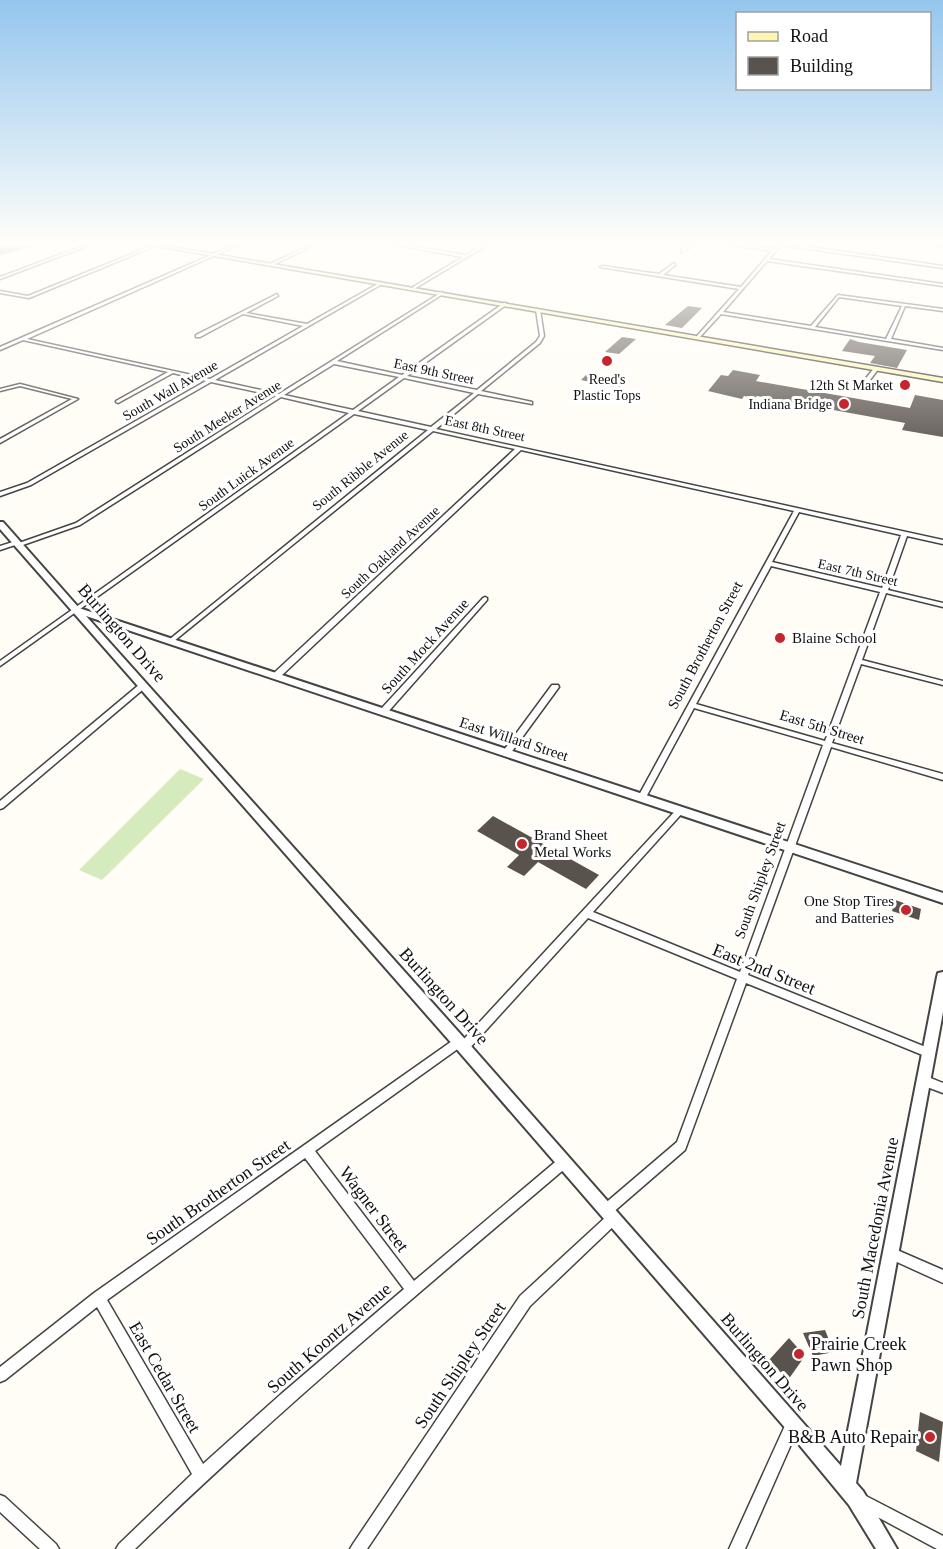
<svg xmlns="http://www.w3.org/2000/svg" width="943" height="1549" font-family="Georgia,serif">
<rect width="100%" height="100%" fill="#fffdf5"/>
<!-- green -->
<path fill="#d5ebbd" d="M180 769 204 779 102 880 79 870Z"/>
<!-- building -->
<path fill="#5a524d" d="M0 242H23L18 245 32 247 0 255Z
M688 306 702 308 682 328 665 325Z
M622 337 636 339 619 354 605 352Z
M850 339 859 342 907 350 897 368 870 363 875 356 842 351Z
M733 370 760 375 756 381 910 408 915 395 943 400V437L902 430 905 423 757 396 755 398 744 396 742 399 708 391 721 375 728 376Z
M587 374 597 376 626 381 619 388 581 380Z
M493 816 599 875 586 889 538 862 524 876 507 867 519 855 477 831Z
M895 900 921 909 919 920 892 911Z
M825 1330 834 1352 813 1356 803 1333Z
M789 1338 805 1356 788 1380 769 1360Z
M920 1412 943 1422 939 1462 916 1451Z"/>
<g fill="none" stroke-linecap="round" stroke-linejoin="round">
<defs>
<path id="minor" d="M94 242H98L0 279V277Z
M161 242H165L29 298 0 293V291L28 296Z
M241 242H245L27 339 210 379 303 326 243 314 200 337H196V335L277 294 278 296 246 313 307 324 381 282 382 284 215 380 279 394 442 292 443 294 337 361 402 375 504 303H506V305L407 376 477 390 536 342 540 336 536 310 538 309 540 310 544 336 540 343 481 391 532 402V404L478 394 436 429 943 540V544L907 536 888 590 943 603V607L886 593 862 660 943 681V685L861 664 832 743 943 774V780L831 747 748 975 933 1050 934 1053 933 1056 929 1058 925 1056 746 983 685 1150 611 1214 613 1213 617 1215 619 1219 617 1223 530 1306 367 1549H350L353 1544 520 1296 608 1215 606 1216 602 1214 600 1210 602 1206 677 1142 737 979 588 918 468 1050 464 1052 460 1050 459 1048 315 1151 414 1281 560 1158 564 1156 568 1158 570 1162 568 1166C421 1291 273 1415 135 1549H116L119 1544 192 1474 97 1307 5 1380 0 1382V1367L94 1293 455 1039 459 1037 463 1040 678 808H684L685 810 593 912 740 972 823 745 694 708 645 799H639L638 797 794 511 521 450 280 677H274L273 675 274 673 515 449 433 431 174 641H170L168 640 170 639 428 430 354 414 0 666V661L349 413 281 397 80 525 20 546 15 545 0 550V546L16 541 19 543 76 523 276 396 211 382 31 485 0 496V492L27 483 206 381 173 373 118 403 116 402V401L168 372 23 340 0 350V347ZM334 364 399 377 353 410 284 395ZM404 378 474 393 431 427 358 411ZM799 512 901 535 882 588 772 562ZM771 566 880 592 825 741 696 704ZM305 1158 404 1289 280 1395 203 1464 107 1300Z
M316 242H320L273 265 270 264Z
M379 242H385L466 255 488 242H492L414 289 413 287 463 257Z
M692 242H696L683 252H681V250Z
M710 242H718L774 249 780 242H784L783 243 943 266V268L781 245 769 259 943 284V286L767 261 723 312 811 326 838 295 943 309V311L905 306 891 339 943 348V350L721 314 699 338 697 337V336L739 289 600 267 602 266 659 274 674 263 675 265 663 275 741 287 772 251ZM839 297 902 306 886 339 815 327Z
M915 242 943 244V246L917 243Z
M875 367 879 368 867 384H863V382Z
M20 384 78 399 0 443V439L72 399 20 386 0 391V389Z
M485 597 487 598V600L387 713H381L380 711 381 709 483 598Z
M140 684H146L147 686 3 808 0 809V801Z
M552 685H558L559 687 510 754H504L503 752 504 750Z
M923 1075 943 1083V1093L919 1084 918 1080 919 1076Z
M890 1247 943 1270V1283L886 1257 884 1253 886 1249Z
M793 1417 798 1419 800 1424 745 1549H729L788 1419Z
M0 1495 5 1497 56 1544 59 1549H40L0 1512Z
M864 1495 943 1536V1549H937L859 1507 857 1502 859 1497Z"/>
<path id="tertiary" d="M0 522H3L79 608 943 893V903L86 616 464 1038 841 1466 937 977 938 973 943 972V1012L856 1483 863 1491 897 1549H876L849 1505 787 1430 454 1046 0 529Z"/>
<path id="secondary" d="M133 242H143L943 378V382Z"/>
</defs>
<!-- minor casing -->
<use href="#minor" stroke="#444" stroke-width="3"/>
<!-- tertiary casing -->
<use href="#tertiary" stroke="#444" stroke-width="4"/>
<!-- secondary casing -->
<use href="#secondary" stroke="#333" stroke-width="3"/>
<!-- minor -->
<use href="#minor" fill="#fff" fill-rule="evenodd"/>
<!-- tertiary -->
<use href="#tertiary" fill="#fff" fill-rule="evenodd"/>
<!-- secondary -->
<use href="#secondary" fill="#fff6b0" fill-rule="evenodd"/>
</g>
<!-- sky -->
<linearGradient id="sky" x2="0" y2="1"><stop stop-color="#95c6ee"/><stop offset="0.53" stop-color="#fffefa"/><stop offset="1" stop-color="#fffefa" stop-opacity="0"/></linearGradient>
<rect width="943" height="459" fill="url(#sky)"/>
<!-- markers -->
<g fill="#c4262e" stroke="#fff" stroke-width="2">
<circle cx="607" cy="361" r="6"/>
<circle cx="905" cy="385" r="6"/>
<circle cx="844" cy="404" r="6"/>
<circle cx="780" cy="638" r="6"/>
<circle cx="522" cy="844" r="6"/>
<circle cx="906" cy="910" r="6"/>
<circle cx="799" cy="1354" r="6"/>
<circle cx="930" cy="1437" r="6"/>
</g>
<g text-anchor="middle" stroke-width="6" stroke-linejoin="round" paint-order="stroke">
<!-- far-street labels -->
<g font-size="14" fill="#111" stroke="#fff">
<text transform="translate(434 371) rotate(12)" y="5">East 9th Street</text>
<text transform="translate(170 390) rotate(-30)" y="5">South Wall Avenue</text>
<text transform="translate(227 416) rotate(-32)" y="5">South Meeker Avenue</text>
<text transform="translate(485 428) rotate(12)" y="5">East 8th Street</text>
<text transform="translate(360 470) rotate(-39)" y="5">South Ribble Avenue</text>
<text transform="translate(246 474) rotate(-36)" y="5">South Luick Avenue</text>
<text transform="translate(390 552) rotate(-43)" y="5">South Oakland Avenue</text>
<text transform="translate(858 572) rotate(13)" y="5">East 7th Street</text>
</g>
<!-- far-poi labels -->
<g font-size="14" fill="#111" stroke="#fff" text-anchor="end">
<text x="607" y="384" text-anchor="middle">Reed's<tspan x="607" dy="16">Plastic Tops</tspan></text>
<text x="893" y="390">12th St Market</text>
<text x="832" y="409">Indiana Bridge</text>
</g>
<!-- poi labels -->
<g font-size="15" fill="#111" stroke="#fff" text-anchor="start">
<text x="792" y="643">Blaine School</text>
<text x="534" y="840">Brand Sheet<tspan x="534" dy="17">Metal Works</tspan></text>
<text x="894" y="906" text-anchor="end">One Stop Tires<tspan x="894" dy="17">and Batteries</tspan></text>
</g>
<!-- street labels -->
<g font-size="15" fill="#111" stroke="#fff">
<text transform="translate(705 645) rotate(-62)" y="5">South Brotherton Street</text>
<text transform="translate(425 646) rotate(-48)" y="5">South Mock Avenue</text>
<text transform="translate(822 727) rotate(17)" y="5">East 5th Street</text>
<text transform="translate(514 739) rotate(18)" y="5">East Willard Street</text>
<text transform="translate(760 880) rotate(-70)" y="5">South Shipley Street</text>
</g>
<!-- near-street labels -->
<g font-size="18" fill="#111" stroke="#fff">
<text transform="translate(122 633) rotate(49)" y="6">Burlington Drive</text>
<text transform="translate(764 969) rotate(22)" y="6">East 2nd Street</text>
<text transform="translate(444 996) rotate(48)" y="6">Burlington Drive</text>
<text transform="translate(218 1192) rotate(-35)" y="6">South Brotherton Street</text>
<text transform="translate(374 1209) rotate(53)" y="6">Wagner Street</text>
<text transform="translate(875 1228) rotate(-79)" y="6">South Macedonia Avenue</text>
<text transform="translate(329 1338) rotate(-41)" y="6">South Koontz Avenue</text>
<text transform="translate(765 1362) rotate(49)" y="6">Burlington Drive</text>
<text transform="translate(460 1365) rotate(-56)" y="6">South Shipley Street</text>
<text transform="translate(165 1377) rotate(60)" y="6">East Cedar Street</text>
</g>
<!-- near-poi labels -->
<g font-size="18" fill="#111" stroke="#fff" text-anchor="start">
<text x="811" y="1350">Prairie Creek<tspan x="811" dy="21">Pawn Shop</tspan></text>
<text x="918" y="1443" text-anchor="end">B&amp;B Auto Repair</text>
</g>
</g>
<!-- legend -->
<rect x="736" y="12" width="195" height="78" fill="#ffffff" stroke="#a0a0a0" stroke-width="1.5"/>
<rect x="748" y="32" width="30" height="9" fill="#fff6b0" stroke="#a0a0a0" stroke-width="1.5"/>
<text x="790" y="42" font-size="18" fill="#111111">Road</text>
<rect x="748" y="57" width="30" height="18" fill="#5a524d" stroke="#a0a0a0" stroke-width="1.5"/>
<text x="790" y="72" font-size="18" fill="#111111">Building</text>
</svg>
